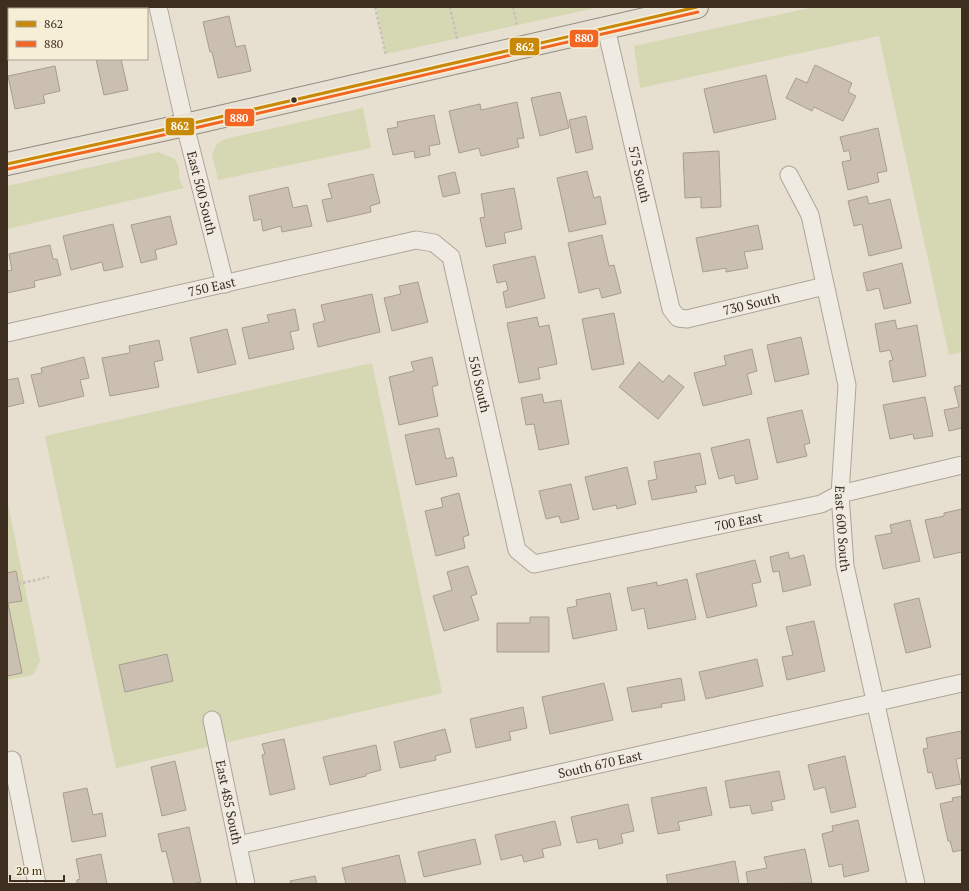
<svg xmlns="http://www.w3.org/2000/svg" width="969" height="891" font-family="'PT Serif',serif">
<rect width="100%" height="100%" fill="#e7e0d1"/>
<!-- green -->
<path fill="#d6d7b3" d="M376 7H595V8L386 54Z
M814 7H962V352L949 355 879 36 640 88 634 46Z
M363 108 371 148 218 180 212 154 217 144 225 139Z
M158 152 175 159 179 168V178L184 188 7 229V186Z
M372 363 442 693 116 768 45 436Z
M7 499 40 661 33 675 7 680Z"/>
<!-- building -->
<path fill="#cbbfb2" stroke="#a89c90" d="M73 7H113L114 9H73Z
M229 16 236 47 245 45 251 71 218 78 212 52H210L203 22Z
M96 59H121L128 90 104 95Z
M815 65 852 83 848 92 856 96 843 121 814 107 812 111 786 98 796 78 807 83Z
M55 66 60 91 43 95 45 103 15 109 8 76Z
M766 75 776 119 714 133 704 89Z
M560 92 569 128 540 136 531 98Z
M517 102 524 138 517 139 519 147 481 156 479 148 459 153 449 111 480 104 481 110Z
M434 115 440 144 429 146 430 155 415 158 414 151 393 155 387 129 398 127 397 122Z
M586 116 593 149 576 153 569 120Z
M878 128 887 171 877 173 879 182 848 190 842 162 851 160 849 150 844 152 840 137Z
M719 151 721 207 701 208V197L685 198 683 153Z
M587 171 594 198 600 196 606 224 569 232 557 178Z
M455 172 460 193 443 197 438 176Z
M373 174 380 203 370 206 371 212 327 222 322 200 332 198 328 184Z
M288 187 293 208 307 205 312 226 282 232 281 226 263 231 261 219 254 221 249 196Z
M514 188 522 229 504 233 506 243 486 247 480 218 485 217 481 194Z
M867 196 869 204 890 199 902 248 869 256 862 224 854 226 848 201Z
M170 216 177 244 155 250 157 259 141 263 131 225Z
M113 224 123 267 104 271 102 262 71 270 63 236Z
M758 225 763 249 744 252 748 268 726 272V268L703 272 696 238Z
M602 235 609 266 614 265 621 293 602 298 599 288 579 293 568 243Z
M50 245 53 259H57L61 275 34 281 35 287 7 293V271L12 270 9 254Z
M535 256 545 298 506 308 503 292 508 290 506 281 497 283 493 265Z
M902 263 911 303 884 309 879 288 867 291 863 273Z
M418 282 428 322 392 331 384 298 401 294 399 286Z
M372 294 380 332 318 347 313 324 325 321 321 305Z
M295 309 299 330 290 332 294 349 249 359 242 328 269 322 267 315Z
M614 313 624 364 592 370 582 319Z
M537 317 539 327 549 325 557 364 538 368 540 379 519 383 507 323Z
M895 320 897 329 917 325 926 376 893 382 889 361 893 360 890 350 880 352 875 324Z
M227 329 236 364 198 373 190 338Z
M801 337 809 374 775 382 767 345Z
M159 340 163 360 154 362 159 387 110 396 102 358 130 353 129 346Z
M752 349 757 371 747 374 752 394 703 406 694 373 726 365 724 356Z
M84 357 89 378 80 380 84 396 39 407 31 375 42 373 41 368Z
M432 357 438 385 432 387 438 416 399 425 389 377 414 371 411 362Z
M639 362 663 382 669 375 684 387 658 419 619 387Z
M18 378 24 403 7 407V380Z
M962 385V428L949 431 944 410 959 407 954 387Z
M542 394 544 403 561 400 569 444 539 450 534 424 526 425 521 398Z
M925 397 933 436 914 439 913 434 890 439 883 405Z
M802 410 810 443 804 445 807 456 777 463 767 418Z
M439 428 446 459 453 457 457 476 416 485 405 435Z
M749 439 758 479 736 484 734 475 719 479 711 448Z
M700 453 706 484 695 486 697 492 652 500 648 481 657 479 654 462Z
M627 467 636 504 617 509 616 505 593 510 585 477Z
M571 484 579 519 561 523 559 516 546 519 539 491Z
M459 493 469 535 463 537 465 548 436 556 425 511 443 507 441 498Z
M962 509V552L934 558 925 520 944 516V513Z
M910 520 920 561 883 569 875 536 892 533 890 525Z
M788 552 790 559 804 555 811 585 783 592 779 571 773 572 770 557Z
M755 560 761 582 752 584 757 606 707 618 696 574Z
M468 566 477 594 471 596 479 620 444 631 433 596 452 590 447 572Z
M16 571 22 601 8 603 22 673 7 676V573Z
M687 579 696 619 648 629 644 608 632 611 627 588 657 582V586Z
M610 593 617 630 573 639 567 608 577 606 576 600Z
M919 598 931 647 906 653 894 604Z
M530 617H549V652H497V623H530Z
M814 621 825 671 787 680 782 657 793 655 786 627Z
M167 654 173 681 125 692 119 665Z
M757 659 763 686 706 699 699 672Z
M681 678 685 700 661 704 662 707 632 712 627 688Z
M604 683 613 720 550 734 542 697Z
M523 707 527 728 509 732 511 740 476 748 470 719Z
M445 729 451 752 435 756 436 760 400 768 394 742Z
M961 731 962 737V758L956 759 961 784 936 789 932 772 928 773 923 749 928 748 926 738Z
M284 739 295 789 270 795 262 755 265 754 262 744Z
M376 745 381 770 366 774V776L330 785 323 757Z
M845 756 856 807 831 813 825 787 814 790 808 765Z
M175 761 186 810 162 816 151 767Z
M779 771 785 799 771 802 773 810 752 814 750 805 730 808 725 781Z
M706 787 712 815 678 822 680 830 658 834 651 798Z
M87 788 93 815 102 813 106 836 72 842 63 793Z
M962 796V850L953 852 950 841H948L940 804 953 801 952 798Z
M628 804 634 831 621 834 623 843 599 849 597 839 577 843 571 817Z
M858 820 869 871 844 877 842 864 829 867 822 834 833 831 832 826Z
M555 821 561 845 542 849 544 857 524 862 522 855 501 860 495 835Z
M189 827 201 882 193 884H174L166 851 162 852 158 834Z
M475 839 481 864 424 877 418 852Z
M805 849 812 883 748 884 746 872 767 868 764 857Z
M101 854 107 884H77V880L80 879 76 859Z
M399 855 406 884H346L342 868Z
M735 861 739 884H668L666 875Z
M315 876 317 884H291L290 881Z"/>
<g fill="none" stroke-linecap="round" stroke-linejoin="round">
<defs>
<g id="minor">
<path id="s1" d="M158 7 185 125 225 284"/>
<path id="s2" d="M606 28 671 309 678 318 687 319 825 286"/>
<path id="s3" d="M789 175 810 215 847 385 840 494 845 566 916 884"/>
<path id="s4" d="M7 333 416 240 434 243 451 257 517 550 534 564 821 504 840 494 962 465"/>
<path id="s5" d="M212 720 246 884"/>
<path d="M12 760 37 884"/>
<path id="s6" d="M238 845 962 683"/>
</g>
<path id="major" d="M7 164 185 125 697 7"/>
</defs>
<!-- minor casing -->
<use href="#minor" stroke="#ada599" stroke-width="19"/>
<!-- major casing -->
<use href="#major" stroke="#928b80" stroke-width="24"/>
<!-- path -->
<path stroke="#c8c2b9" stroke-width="2.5" stroke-dasharray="3 2" stroke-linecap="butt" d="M375 7 386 55
M450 7 457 39
M513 7 517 26
M18 584 49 577"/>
<!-- minor -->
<use href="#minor" stroke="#efebe3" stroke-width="17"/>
<!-- major -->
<use href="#major" stroke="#e6e1d4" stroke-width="22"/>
<defs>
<path id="bus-1" d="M7 164 185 125 697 7"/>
<path id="bus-2" d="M8 169 186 130 698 12"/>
</defs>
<!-- bus-1 casing -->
<use href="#bus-1" stroke="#f7eed8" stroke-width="6"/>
<!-- bus-2 casing -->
<use href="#bus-2" stroke="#f7eed8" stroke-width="6"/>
<!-- bus-1 -->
<use href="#bus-1" stroke="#c88808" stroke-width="3"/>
<!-- bus-2 -->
<use href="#bus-2" stroke="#f26522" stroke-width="3"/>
</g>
<!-- markers -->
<circle fill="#3d2e20" stroke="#f7eed8" stroke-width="1.5" cx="294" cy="100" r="3.5"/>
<g text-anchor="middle" stroke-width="3" stroke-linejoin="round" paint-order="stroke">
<!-- street labels -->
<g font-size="13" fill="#3d2e20" stroke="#f7eed8">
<text dy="5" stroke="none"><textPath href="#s2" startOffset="150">575 South</textPath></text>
<text dy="5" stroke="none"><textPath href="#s1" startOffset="191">East 500 South</textPath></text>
<text dy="5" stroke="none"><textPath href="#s4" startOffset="210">750 East</textPath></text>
<text dy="5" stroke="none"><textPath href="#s2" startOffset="375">730 South</textPath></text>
<text dy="5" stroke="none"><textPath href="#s4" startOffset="590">550 South</textPath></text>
<text dy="5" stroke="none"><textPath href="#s4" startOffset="991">700 East</textPath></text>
<text dy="5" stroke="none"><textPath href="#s3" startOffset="363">East 600 South</textPath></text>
<text dy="5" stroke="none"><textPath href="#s6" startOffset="371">South 670 East</textPath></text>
<text dy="5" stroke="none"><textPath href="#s5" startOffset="84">East 485 South</textPath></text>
</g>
</g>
<g stroke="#f7eed8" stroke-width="1.5">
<rect x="569" y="29" width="30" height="19" rx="4" fill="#f26522"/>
<rect x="509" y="37" width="31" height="19" rx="4" fill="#c88808"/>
<rect x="224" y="108" width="31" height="19" rx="4" fill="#f26522"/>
<rect x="165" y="117" width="30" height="19" rx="4" fill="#c88808"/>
</g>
<g font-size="11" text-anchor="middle" font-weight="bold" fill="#fff">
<text x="584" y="42">880</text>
<text x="525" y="51">862</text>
<text x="239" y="122">880</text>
<text x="180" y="130">862</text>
</g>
<!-- border -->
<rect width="969" height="891" fill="none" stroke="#3d2e20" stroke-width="16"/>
<!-- legend -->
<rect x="8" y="8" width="140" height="52" fill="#f7eed8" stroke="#ada18e"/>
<rect x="16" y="21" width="20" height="6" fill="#c88808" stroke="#ada18e"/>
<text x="44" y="28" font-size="12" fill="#3d2e20">862</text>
<rect x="16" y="41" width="20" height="6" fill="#f26522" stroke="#ada18e"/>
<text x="44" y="48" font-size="12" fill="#3d2e20">880</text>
<!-- scale -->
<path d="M10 875v6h54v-6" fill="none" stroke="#3d2e20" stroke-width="2"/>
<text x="16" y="875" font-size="12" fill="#3d2e20" stroke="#f7eed8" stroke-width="3" paint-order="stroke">20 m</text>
</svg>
